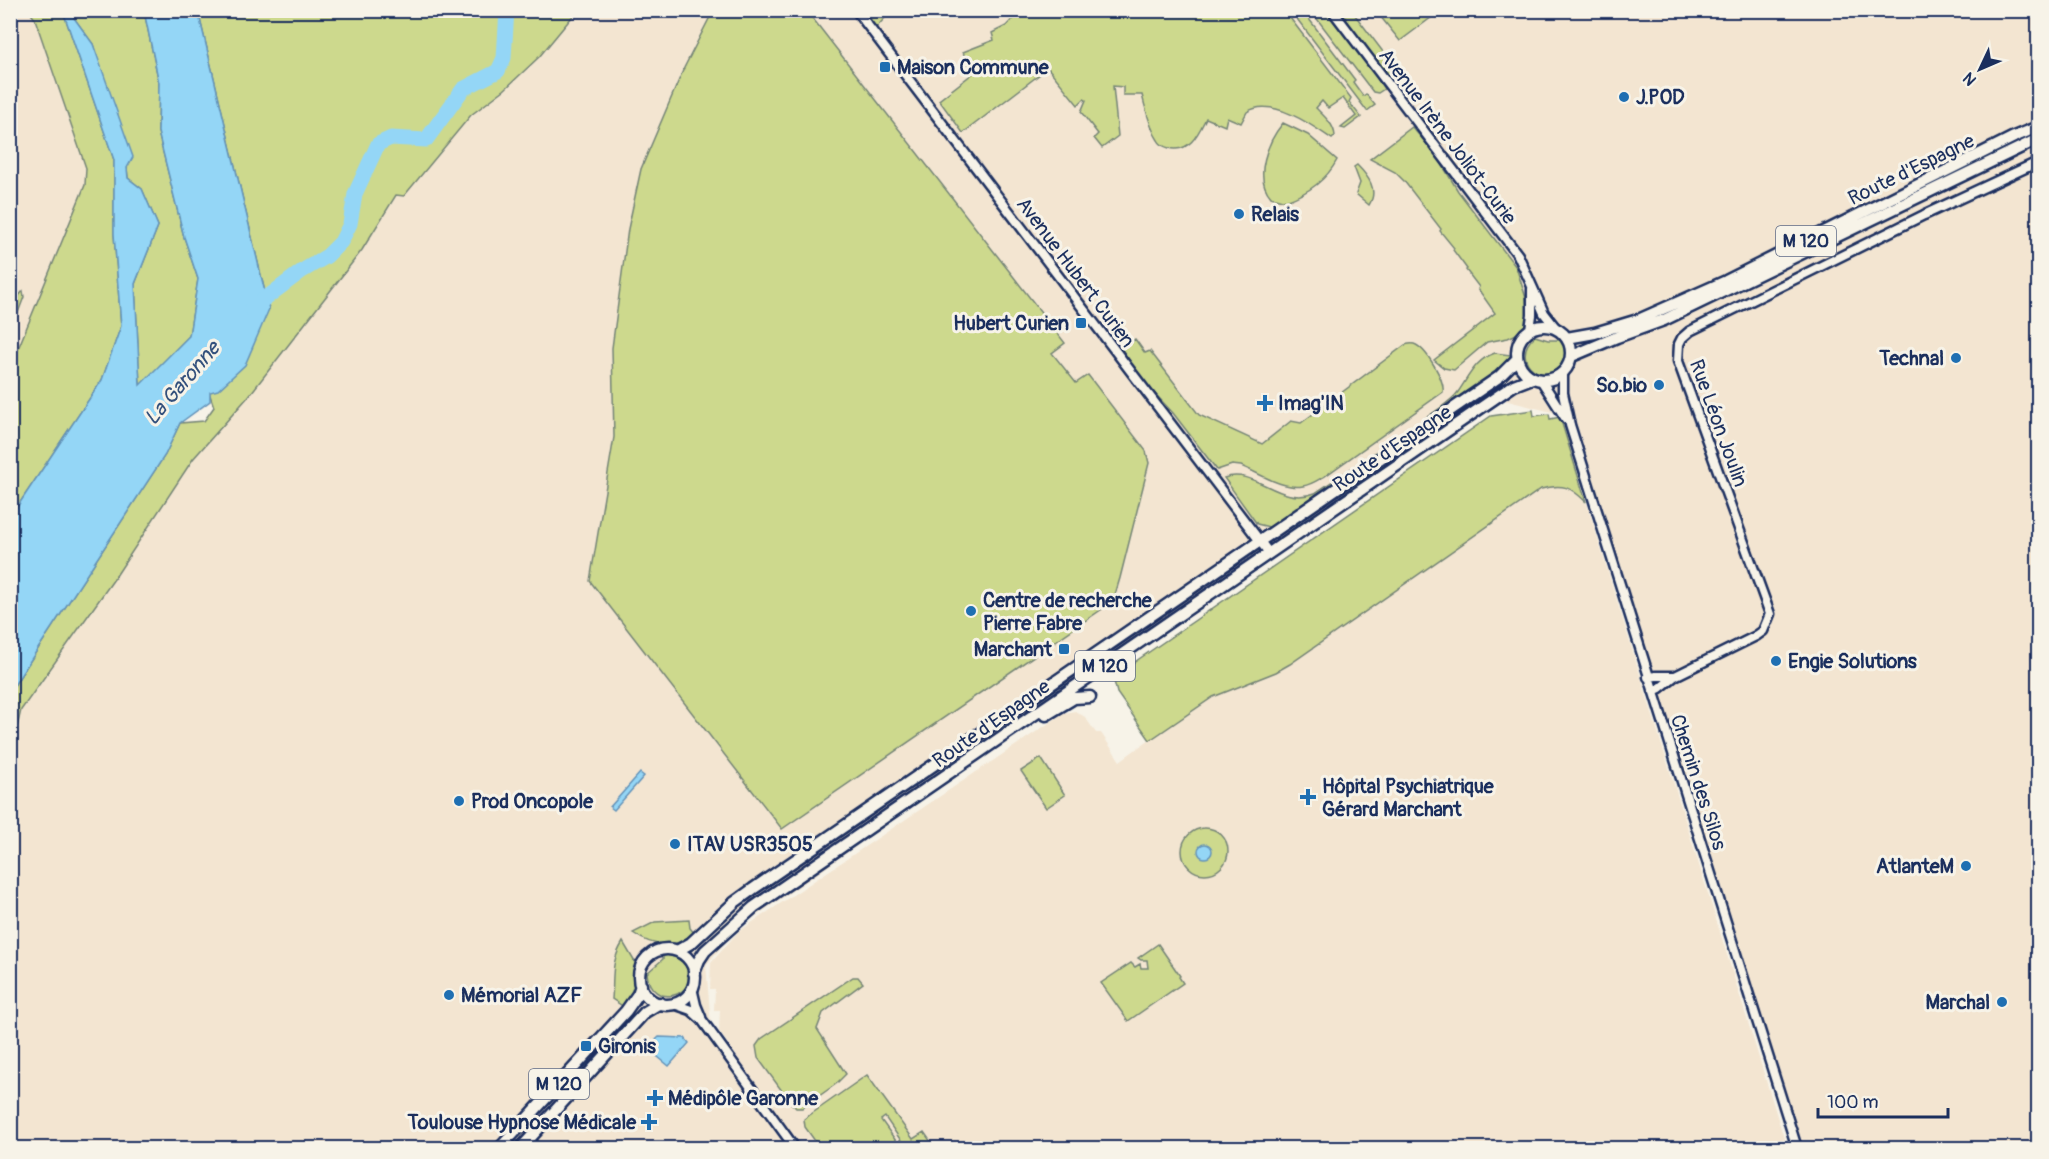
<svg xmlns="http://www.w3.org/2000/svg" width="2049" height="1159" font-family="Pangolin,sans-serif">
<rect width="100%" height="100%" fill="#f7f3e8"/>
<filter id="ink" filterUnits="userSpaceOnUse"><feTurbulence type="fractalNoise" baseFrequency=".0167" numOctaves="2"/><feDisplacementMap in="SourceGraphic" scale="12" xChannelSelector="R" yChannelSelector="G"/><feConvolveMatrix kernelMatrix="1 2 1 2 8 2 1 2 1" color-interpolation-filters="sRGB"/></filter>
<g filter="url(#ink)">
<!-- built -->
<path fill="#f3e5d1" d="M11 11H29L35 19 86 168 85 185 11 366Z
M577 11H2038V1148H1791L1560 414 1504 400 966 767 821 871 737 929 706 965 711 1025 789 1148H11L10 745 14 740 21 710 114 579 193 459 248 397 362 250 396 194 404 195 471 115 504 90 539 57Z
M1533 410 1534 416 1549 414 1550 419 1560 417 1787 1148H801L719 1031 720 1010H714L715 989H710L711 963 738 932 1064 713 1075 711 1085 717 1096 733H1101L1120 761 1150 739 1117 693 1114 681 1123 670 1491 416Z"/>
<!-- green -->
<path fill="#cdd98d" stroke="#748476" stroke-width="1.5" d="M1284 10 1351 98 1349 102 1361 117 1345 129 1341 128 1356 116 1343 98 1328 108 1322 101 1316 108C1324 116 1334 124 1335 136L1332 139C1312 125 1271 96 1247 112L1241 123 1227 117 1225 126 1206 118C1199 132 1190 154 1169 148 1165 147 1160 144 1158 140 1149 127 1146 109 1142 95H1123V87L1113 86 1118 136 1102 148 1094 138 1098 134 1081 112 1086 100 1084 99 1078 105 1048 68 963 133 939 100 972 74 963 52 994 40 992 33 1006 26 1020 11Z
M29 11H63L114 160V234L121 326 102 380 11 516V366L85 185 86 168 35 19Z
M69 11H144L159 83 158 132 184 237 198 279 189 336 140 386 135 284 158 226 142 189 128 178 127 168 93 44Z
M198 11H577L539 57 504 90 471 115 404 196 396 195 362 250 248 397 193 459 114 579 21 710 14 740 11 745V690L165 455 180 423 204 421 214 407 209 392 269 309Z
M713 11H807L1065 343 1052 353 1076 383 1088 375 1146 451 1149 463 1120 578 1115 595 1108 605 782 829 590 581 614 437 612 348 628 229 641 169 684 68Z
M861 11H891L875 29Z
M1291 11H1303L1355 80 1353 82 1363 96 1366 94 1375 105 1367 111Z
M1311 11H1327L1370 67 1384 89 1378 93 1373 92Z
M1337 11H1352L1406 82 1400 86 1392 80Z
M1376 11H1440L1400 41Z
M1283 123 1308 135 1337 160C1327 179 1308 193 1286 201L1271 197C1253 177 1268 141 1283 123Z
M1412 127 1437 156 1458 191 1516 267 1526 298 1528 318 1521 332 1508 338 1487 342 1454 370 1444 368 1434 360 1495 313 1478 289 1479 287 1466 270 1467 269 1453 250 1454 248 1440 231 1441 229 1404 181 1395 172 1370 159Z
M1357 165C1368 176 1379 190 1369 205L1356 194 1360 183 1354 167Z
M23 291 24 297 11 331V305Z
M1535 336 1548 340H1560C1565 347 1568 354 1565 362 1552 392 1505 362 1535 336Z
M1135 339 1145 353 1150 351 1199 415 1262 444 1291 421 1301 423 1405 345C1409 344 1410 343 1414 344 1426 348 1445 380 1443 392L1325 476C1318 480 1311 485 1303 486 1283 490 1259 473 1241 466L1232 465 1217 470 1173 413 1143 381 1121 348Z
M1495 353 1511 355 1503 369 1275 525 1269 527 1257 524 1224 478C1256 467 1279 507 1315 493L1440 408C1447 403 1454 398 1458 392 1469 376 1476 359 1495 353Z
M1533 410 1534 416 1549 414 1550 419 1560 417 1586 502C1571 487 1563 483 1541 489L1290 664 1276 672 1213 697 1150 740 1117 693 1114 681 1123 670 1491 416Z
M1041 758 1065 795 1046 808 1021 771Z
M1182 851a23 23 0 1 1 46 0a23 23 0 1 1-46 0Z
M689 920 690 928 695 934C674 949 654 948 633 933L655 922Z
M623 942 636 964 634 992 624 1007 612 999C614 976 610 963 623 942Z
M1158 944 1180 976 1179 977 1183 983 1128 1021 1101 983 1131 963 1135 967 1140 964 1141 968H1148L1147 960H1141L1138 958Z
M668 955C676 957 683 960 687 968 700 996 650 1011 647 973L663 959V956Z
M853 977H858L863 983 823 1013 817 1029 846 1074 836 1084 802 1108H796L790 1102 758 1058 756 1046 761 1039Z
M867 1075 913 1139 924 1132 931 1142V1148H906L885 1117 881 1120 901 1148H820L805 1127 804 1119Z"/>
<!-- water -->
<path fill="#94d6f6" stroke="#6493b9" stroke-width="1.5" d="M63 11H69L93 44 133 157 127 168 128 178 142 189 158 226 135 284 140 385 189 336 198 279 184 237 158 132 159 83 144 11H198L269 309 245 365 218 390 210 392V401L180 423 165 455 11 690V516L102 380 121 326 114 234V160Z
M640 773 644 776 614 810 610 807Z
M1198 851a7 7 0 1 1 14 0a7 7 0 1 1-14 0Z
M659 1037 685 1038 689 1043 669 1066 647 1048Z"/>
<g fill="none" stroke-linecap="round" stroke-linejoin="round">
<!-- river -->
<path stroke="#94d6f6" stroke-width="15" d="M251 309 302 271 327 256 341 242 350 224 355 194 378 144 391 138 426 140 463 89 498 71 504 58 507 10"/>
<defs>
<path id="minor" d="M856 10 1269 553
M1332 10 1518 255 1544 313 1555 327
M1530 329 1532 315V289
M1563 374V393L1570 425 1797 1148
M1541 380 1566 419
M1648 677 1656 676H1675
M1653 691 1660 688 1675 676 1756 636 1763 631 1770 614 1678 361 1679 344 1682 338 1690 331 1924 215 2038 162
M692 988 696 1005 701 1017
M674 1004 691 1010 702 1020 795 1148"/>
<path id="major" d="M1517 353a27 27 0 1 1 54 0a27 27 0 1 1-54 0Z
M1567 338 1595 333 1638 320 1726 281 2014 137 2038 127
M1572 356 1617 337 1664 320 2038 139
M1046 715 1074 698 1090 697
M639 977a28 28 0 1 1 56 0a28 28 0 1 1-56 0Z
M677 951 691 943 735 902 753 889 1499 377 1517 359
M694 973 699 960 705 951 754 907 1514 385 1532 378
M500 1148 626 1011 638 994 641 985
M521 1148 645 1012 660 1003"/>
</defs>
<!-- minor casing -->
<use href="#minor" stroke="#1b2f5e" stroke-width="13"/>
<!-- major casing -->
<use href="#major" stroke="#1b2f5e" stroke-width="15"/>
<!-- minor -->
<use href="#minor" stroke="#f7f3e8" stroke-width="8"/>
<!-- major -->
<use href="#major" stroke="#f7f3e8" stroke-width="10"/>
</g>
</g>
<!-- markers -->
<g fill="#1f6fb2" stroke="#f7f3e8" stroke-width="2">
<rect x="879" y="61" width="12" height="12" rx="3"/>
<circle cx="1624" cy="97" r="6"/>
<circle cx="1239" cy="214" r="6"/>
<rect x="1075" y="317" width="12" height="12" rx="3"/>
<circle cx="1956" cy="358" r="6"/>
<circle cx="1659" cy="385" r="6"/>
<path d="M1262 394h6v6h6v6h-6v6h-6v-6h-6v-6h6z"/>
<circle cx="971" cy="611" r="6"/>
<rect x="1058" y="643" width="12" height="12" rx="3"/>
<circle cx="1776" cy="661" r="6"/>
<path d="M1305 788h6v6h6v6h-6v6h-6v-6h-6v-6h6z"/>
<circle cx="459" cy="801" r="6"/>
<circle cx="675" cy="844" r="6"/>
<circle cx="1966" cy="866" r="6"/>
<circle cx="449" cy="995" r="6"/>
<circle cx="2002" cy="1002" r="6"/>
<rect x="580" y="1040" width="12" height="12" rx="3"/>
<path d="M652 1089h6v6h6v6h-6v6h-6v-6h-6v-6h6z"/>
<path d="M646 1113h6v6h6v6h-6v6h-6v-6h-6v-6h6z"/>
</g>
<g text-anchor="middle" stroke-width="6" stroke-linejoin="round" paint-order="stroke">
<!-- shield labels -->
<g fill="#f7f3e8" stroke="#5d6a87" stroke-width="1.5">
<rect x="1776" y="226" width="60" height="30" rx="4.5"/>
<rect x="1075" y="651" width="60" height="30" rx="4.5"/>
<rect x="529" y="1069" width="60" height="30" rx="4.5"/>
</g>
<g font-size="18" font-weight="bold" fill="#1b2f5e">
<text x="1806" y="247">M 120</text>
<text x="1105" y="672">M 120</text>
<text x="559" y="1090">M 120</text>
</g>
<!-- poi labels -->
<g font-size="20" font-weight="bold" fill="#1b2f5e" stroke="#f7f3e8" text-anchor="start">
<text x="897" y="74">Maison Commune</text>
<text x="1636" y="104">J.POD</text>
<text x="1251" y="221">Relais</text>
<text x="1069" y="330" text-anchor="end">Hubert Curien</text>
<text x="1944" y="365" text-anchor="end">Technal</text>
<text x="1647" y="392" text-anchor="end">So.bio</text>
<text x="1278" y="410">Imag'IN</text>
<text x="983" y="607">Centre de recherche<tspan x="983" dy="23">Pierre Fabre</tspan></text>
<text x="1052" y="656" text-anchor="end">Marchant</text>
<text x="1788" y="668">Engie Solutions</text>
<text x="1322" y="793">Hôpital Psychiatrique<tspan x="1322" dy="23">Gérard Marchant</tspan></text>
<text x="471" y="808">Prod Oncopole</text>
<text x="687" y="851">ITAV USR3505</text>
<text x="1954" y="873" text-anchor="end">AtlanteM</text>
<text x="461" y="1002">Mémorial AZF</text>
<text x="1990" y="1009" text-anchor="end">Marchal</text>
<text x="598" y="1053">Gironis</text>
<text x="668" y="1105">Médipôle Garonne</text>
<text x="636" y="1129" text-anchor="end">Toulouse Hypnose Médicale</text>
</g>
<!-- street labels -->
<g font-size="20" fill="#1b2f5e" stroke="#f7f3e8">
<text transform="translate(1448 136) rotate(53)" y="7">Avenue Irène Joliot-Curie</text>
<text transform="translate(1911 169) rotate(-26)" y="7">Route d'Espagne</text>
<text transform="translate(1076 272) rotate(53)" y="7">Avenue Hubert Curien</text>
<text transform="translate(1719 423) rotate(70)" y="7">Rue Léon Joulin</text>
<text transform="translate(1392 448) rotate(-34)" y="7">Route d'Espagne</text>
<text transform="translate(991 723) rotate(-35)" y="7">Route d'Espagne</text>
<text transform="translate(1699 782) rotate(72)" y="7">Chemin des Silos</text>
</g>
<!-- water labels -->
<g font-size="21" font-style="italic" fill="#33507c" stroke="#f7f3e8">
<text transform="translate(182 383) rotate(-49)" y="7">La Garonne</text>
</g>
</g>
<!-- margin -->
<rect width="2049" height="1159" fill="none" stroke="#f7f3e8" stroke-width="36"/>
<rect x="18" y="18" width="2013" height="1123" fill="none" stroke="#1b2f5e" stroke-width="2" filter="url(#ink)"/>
<!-- north arrow -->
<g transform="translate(1980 69) rotate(226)" stroke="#f7f3e8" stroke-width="4.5" paint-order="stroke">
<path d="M0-4.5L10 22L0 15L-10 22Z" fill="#1b2f5e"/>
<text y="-9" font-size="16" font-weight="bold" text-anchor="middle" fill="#1b2f5e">N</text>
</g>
<!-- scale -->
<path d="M1818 1108v9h130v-9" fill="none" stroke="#1b2f5e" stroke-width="3"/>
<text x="1827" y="1108" font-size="18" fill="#1b2f5e" stroke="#f7f3e8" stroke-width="4.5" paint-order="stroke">100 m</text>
</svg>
